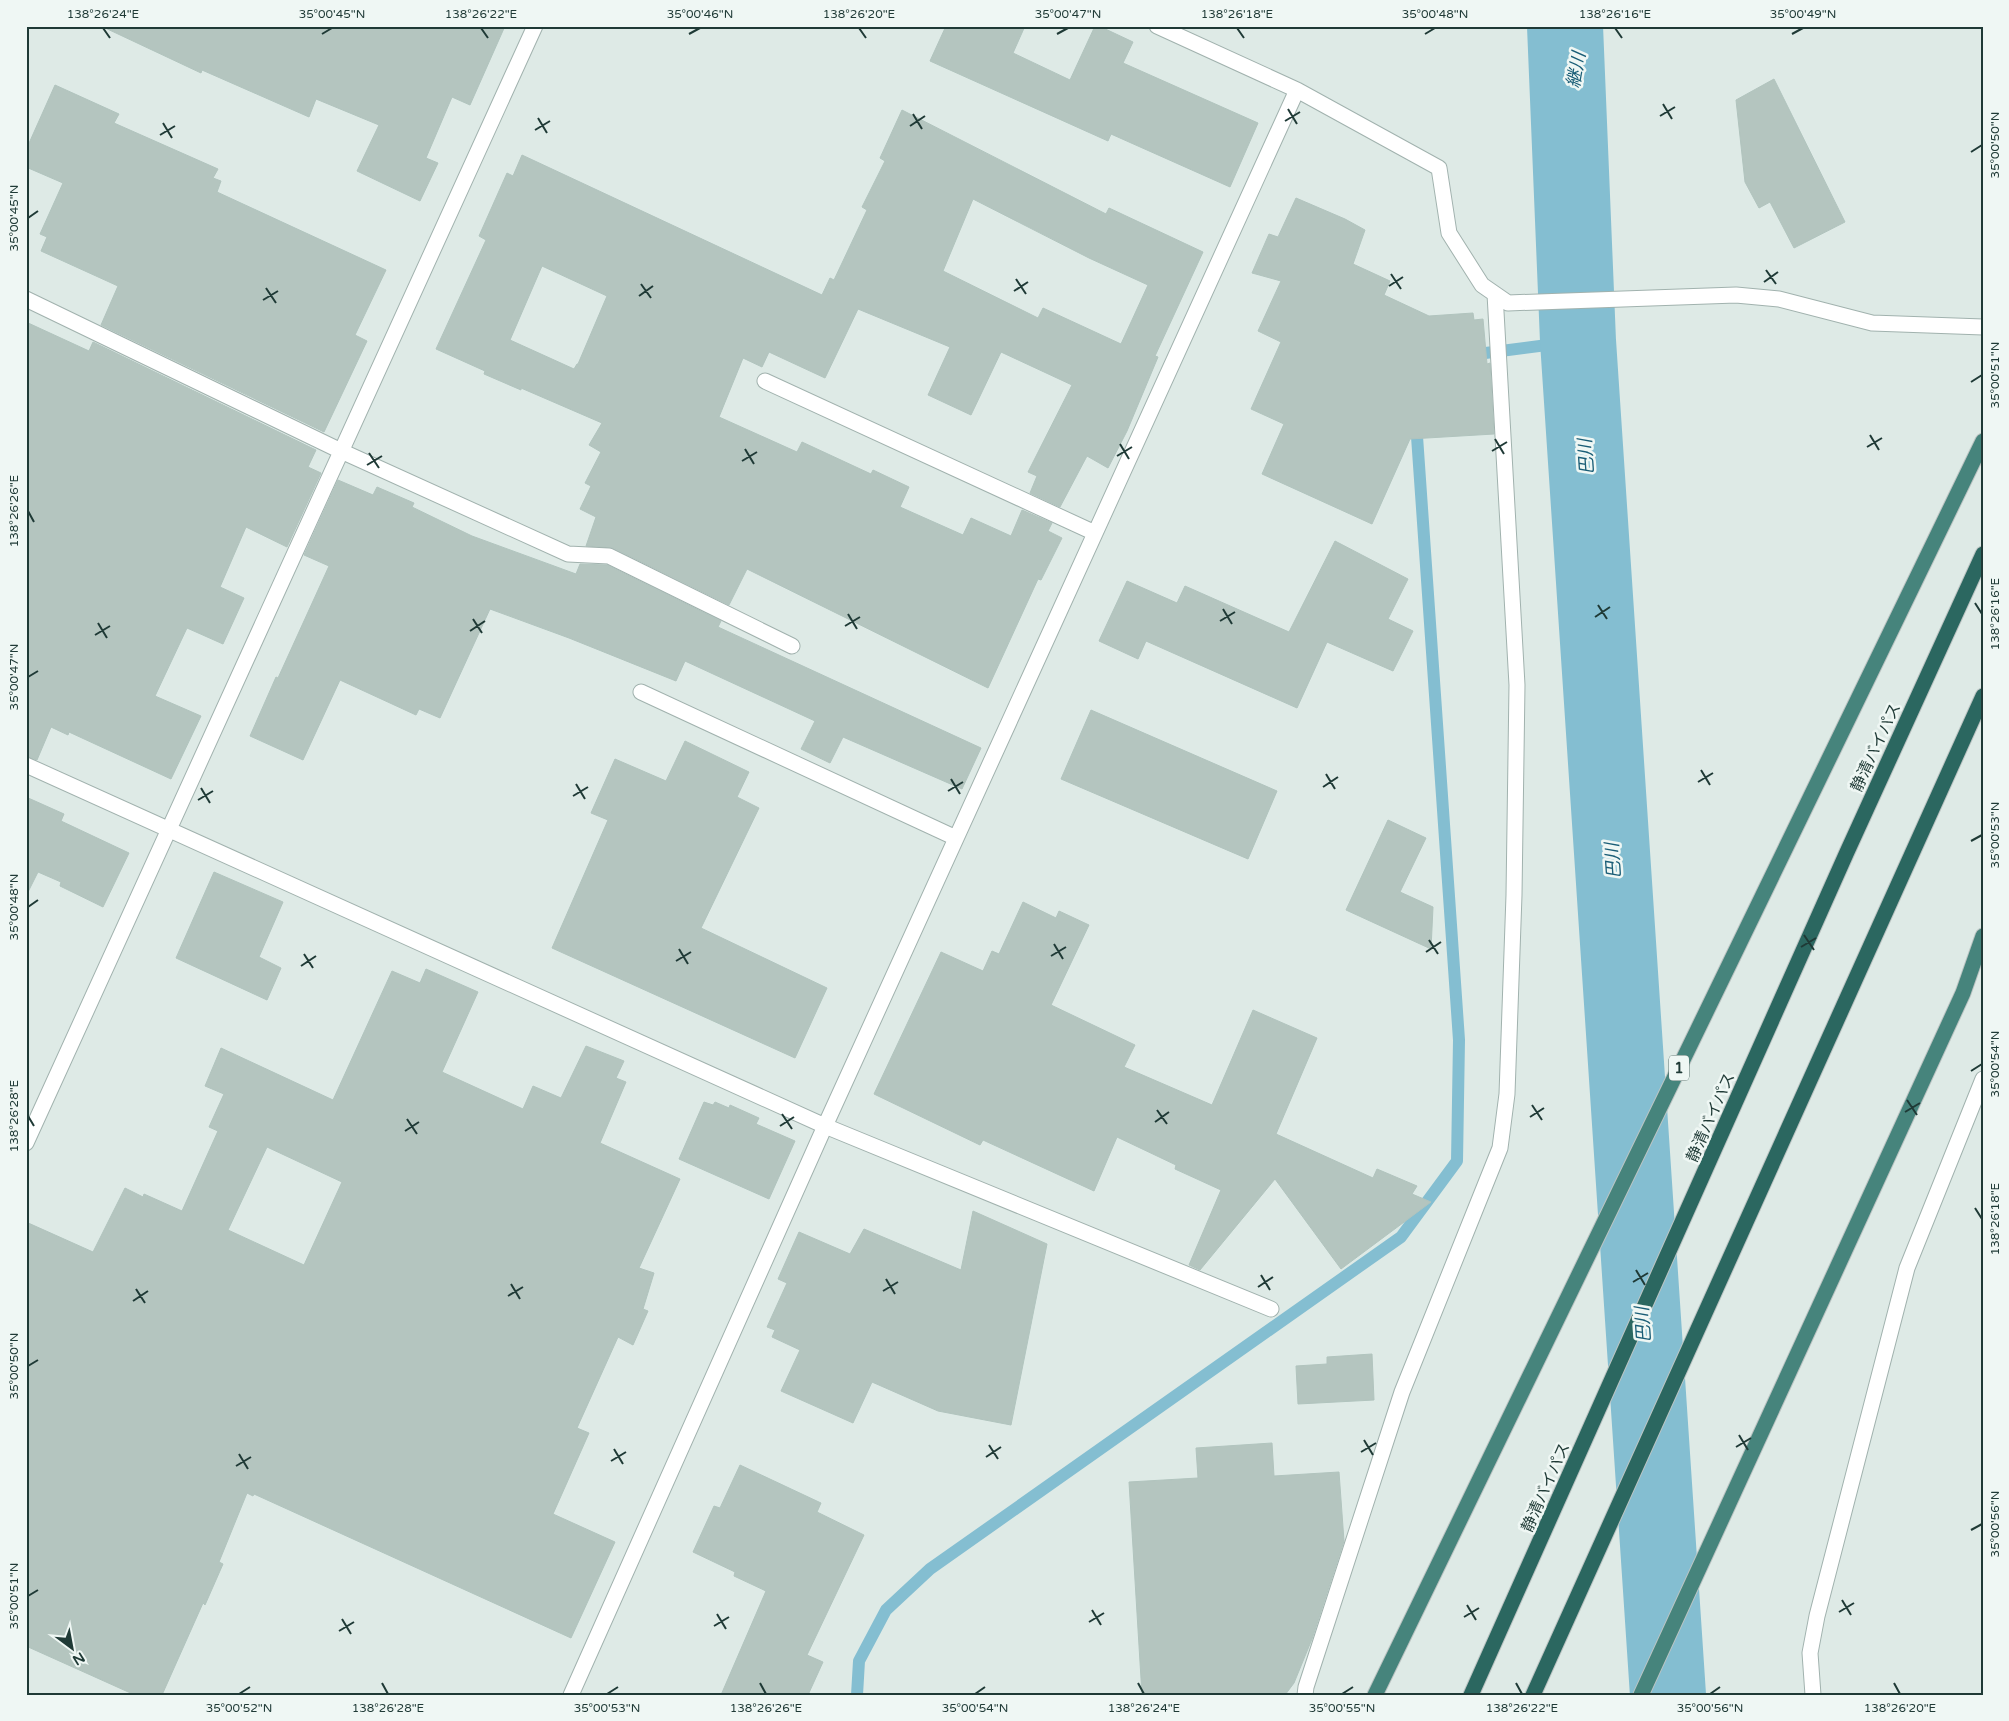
<svg xmlns="http://www.w3.org/2000/svg" width="2009" height="1721" font-family="'Varela Round','Noto Sans JP',sans-serif">
<rect width="100%" height="100%" fill="#deeae6"/>
<g fill="none" stroke-linecap="round" stroke-linejoin="round">
<!-- stream -->
<path stroke="#84bed1" stroke-width="12" d="M1470 355 1578 341
M857 1695 859 1661 886 1610 930 1569 1401 1237 1457 1161 1459 1040 1416 422"/>
<!-- river -->
<path stroke="#84bed1" stroke-width="76" d="M1565 26 1578 341 1668 1695"/>
</g>
<!-- building -->
<path fill="#b4c5bf" stroke="#b1c4be" fill-rule="evenodd" d="M101 26H505L470 105 452 97 426 158 438 163 420 201 357 171 379 125 316 99 309 117 202 70 201 73Z
M946 26H1025L1013 53 1070 80 1095 26H1099L1133 42 1123 63 1258 123 1230 187 1111 134 1108 141 930 61Z
M1774 79 1845 222 1794 248 1770 202 1759 208 1745 182 1736 100Z
M55 85 119 114 114 123 218 169 213 178 221 181 217 192 386 270 355 335 367 341 324 432 101 325 118 286 41 251 47 237 40 234 63 183 26 167V150Z
M902 110 1106 214 1109 208 1203 252 1155 356 1158 357 1127 431 1108 468 1087 456 1060 507 1030 493 1037 476 1028 472 1072 385 1001 352 971 415 928 395 950 347 858 309 825 378 769 352 762 367 743 358 719 417 797 452 802 442 871 474 873 470 909 487 900 507 963 535 971 518 1011 536 1022 510 1052 523 1048 531 1062 538 1041 580 1038 579 988 688 747 569 729 605 613 548 586 546 596 517 580 509 591 486 585 483 601 452 589 445 602 423 521 388V390L484 374 485 371 436 349 486 240 479 236 507 173 513 176 522 155 822 295 830 278 834 280 867 210 862 207 885 161 880 158ZM973 199 1089 258 1148 285 1121 344 1043 308 1038 318 943 271ZM542 266 607 296 578 364H577L574 369 510 340Z
M1296 198 1345 219 1365 230 1353 264 1390 281 1384 295 1429 316 1473 313 1474 320 1483 319 1487 364 1490 363 1494 434 1410 439 1372 524 1262 474 1284 424 1251 409 1281 342 1258 331 1281 281 1252 273 1269 234 1278 237Z
M26 322 89 351 93 342 316 450 308 467 321 473 287 547 246 527 220 587 244 598 223 644 187 628 155 696 201 716 171 779 69 732 68 735 51 727 37 760 26 756Z
M338 480 373 495 377 487 414 503 412 507 472 536 576 574 580 564 607 565 721 621 718 627 981 748 962 789 843 737 830 763 801 749 815 721 685 661 676 681 569 638 490 609 440 718 419 709 416 715 340 680 303 760 250 736 276 677 278 678 329 566 304 555Z
M1335 541 1408 579 1388 619 1413 631 1393 671 1327 642 1297 708 1146 641 1138 659 1099 641 1127 581 1177 603 1185 586 1289 632Z
M1091 710 1277 791 1248 859 1061 779Z
M685 741 749 772 737 797 759 808 701 928 827 988 795 1058 552 948 608 820 591 813 615 759 666 781Z
M26 797 64 814 61 821 129 853 103 907 60 886 61 882 38 872 26 896Z
M1388 820 1426 838 1400 892 1433 907 1431 949 1346 910Z
M214 872 283 902 259 957 281 968 267 1000 176 958Z
M1023 902 1056 918 1059 911 1089 925 1051 1005 1135 1045 1124 1067 1212 1105 1253 1010 1317 1038 1276 1134 1373 1178 1377 1169 1417 1186 1412 1194 1431 1202 1341 1269 1275 1179 1200 1270 1189 1265 1221 1190 1175 1169 1176 1165 1117 1137 1094 1191 983 1140 980 1145 874 1094 941 952 983 971 992 951 999 954Z
M426 969 478 992 442 1072 523 1109 533 1086 561 1098 586 1046 624 1061 616 1078 626 1082 600 1143 680 1179 639 1268 654 1273 643 1309 648 1311 633 1345 618 1337 577 1428 589 1433 553 1514 615 1542 571 1638 254 1494 253 1496 247 1493 219 1562 223 1564 205 1605 203 1603 162 1695H135L26 1646V1222L93 1252 125 1188 143 1197 144 1194 182 1211 218 1131 209 1127 224 1094 205 1086 221 1048 333 1100 392 971 420 983ZM267 1147 342 1182 304 1265 228 1230Z
M704 1102 713 1105 715 1102 729 1108 730 1105 759 1118 756 1124 795 1141 769 1199 679 1159Z
M973 1211 1047 1244 1011 1425 938 1411 872 1382 853 1423 781 1391 800 1350 772 1337 775 1330 767 1327 787 1283 778 1279 799 1232 850 1254 864 1229 961 1270Z
M1372 1354 1374 1400 1298 1404 1296 1366 1327 1364V1357Z
M1272 1443 1274 1476 1339 1472 1344 1541 1312 1639 1294 1683 1285 1695H1142L1129 1482 1198 1478 1196 1448Z
M740 1465 821 1503 817 1512 864 1535 807 1655 823 1662 808 1695H721L766 1591 734 1576 735 1572 693 1552 714 1506 720 1508Z"/>
<g fill="none" stroke-linecap="round" stroke-linejoin="round">
<defs>
<path id="minor" d="M1157 26 1297 90 1439 168 1449 233 1482 285 1508 303 1736 295 1779 299 1872 323 1983 327
M26 299 341 451 568 554 609 556 792 646
M765 381 1095 533
M641 692 956 838
M26 765 825 1126 1271 1309
M26 1143 535 26
M571 1695 825 1126 1297 90
M1305 1695 1306 1687 1402 1392 1500 1148 1507 1094 1514 895 1517 685 1495 294
M1813 1695 1810 1653 1817 1616 1907 1268 1983 1079"/>
<path id="trunk" d="M1375 1695 1983 441
M1641 1695 1963 993 1983 936"/>
<path id="motorway" d="M1471 1695 1847 852 1983 554
M1533 1695 1983 696"/>
</defs>
<!-- minor casing -->
<use href="#minor" stroke="#a1b2ae" stroke-width="17"/>
<!-- trunk casing -->
<use href="#trunk" stroke="#bcc4c3" stroke-width="17"/>
<!-- motorway casing -->
<use href="#motorway" stroke="#bcc4c3" stroke-width="17"/>
<!-- minor -->
<use href="#minor" stroke="#fff" stroke-width="15"/>
<!-- trunk -->
<use href="#trunk" stroke="#46847c" stroke-width="15"/>
<!-- motorway -->
<use href="#motorway" stroke="#2b6760" stroke-width="15"/>
</g>
<!-- ticks -->
<path fill="none" stroke="#1f3a36" stroke-width="2" d="M103 28 110 38M481 28 488 38M859 28 866 38M1237 28 1244 38M1615 28 1622 38M322 34 332 28M689 34 700 28M1057 34 1068 28M1425 34 1435 28M1792 34 1803 28M1663 104 1672 119M1288 109 1297 124M913 114 922 129M1660 116 1675 107M538 118 547 133M1285 121 1300 112M163 123 172 138M910 126 925 116M535 130 550 121M160 135 175 126M1971 152 1982 145M28 218 38 211M1766 270 1776 284M1391 274 1401 289M1016 279 1026 294M1764 282 1778 272M641 284 651 298M1389 286 1403 277M266 288 276 303M1014 291 1028 282M639 296 653 286M263 300 278 291M1971 382 1982 375M1870 435 1879 450M1495 439 1504 454M1120 444 1129 459M1867 447 1882 438M745 449 754 464M1492 451 1507 442M369 453 379 468M1117 456 1132 447M742 461 757 452M367 465 382 456M28 511 34 522M1975 603 1982 614M1598 605 1607 619M1223 609 1232 624M848 614 857 629M1595 617 1610 607M473 619 482 633M1220 621 1235 612M98 623 107 638M845 626 860 617M470 631 485 621M95 635 110 626M28 677 38 671M1701 770 1710 785M1326 774 1335 789M951 779 960 794M1698 782 1713 773M576 784 585 799M1323 787 1338 777M201 788 210 803M948 791 963 782M573 796 588 787M198 800 213 791M1971 841 1982 835M28 907 38 900M1804 935 1814 950M1429 940 1438 954M1054 944 1063 959M1801 947 1816 938M679 949 688 964M1426 952 1441 942M304 954 313 968M1051 956 1066 947M676 961 691 952M301 966 316 956M1971 1071 1982 1064M1907 1100 1917 1115M1532 1105 1542 1120M1157 1110 1167 1124M1905 1112 1920 1103M782 1114 792 1129M28 1116 34 1126M1530 1117 1544 1108M407 1119 417 1134M1155 1122 1169 1112M780 1126 794 1117M405 1131 419 1122M1975 1208 1982 1219M1636 1270 1645 1285M1261 1275 1270 1290M886 1279 895 1294M1633 1282 1648 1273M511 1284 520 1299M1258 1287 1273 1277M136 1289 145 1303M883 1291 898 1282M508 1296 523 1287M133 1301 148 1291M28 1366 38 1360M1739 1435 1748 1450M1364 1440 1373 1455M989 1445 998 1459M1736 1447 1751 1438M614 1449 623 1464M1361 1452 1376 1443M239 1454 248 1469M986 1457 1001 1447M611 1461 626 1452M236 1466 251 1457M1971 1530 1982 1524M28 1596 38 1590M1842 1600 1851 1615M1467 1605 1476 1620M1092 1610 1101 1625M1839 1612 1854 1603M717 1614 726 1629M1464 1617 1479 1608M342 1619 351 1634M1089 1622 1104 1613M714 1626 729 1617M339 1631 354 1622M382 1683 388 1694M760 1683 766 1694M1138 1683 1144 1694M1516 1683 1522 1694M1894 1683 1900 1694M239 1694 250 1687M607 1694 618 1687M975 1694 985 1687M1342 1694 1353 1687M1710 1694 1720 1687"/>
<g text-anchor="middle" stroke-width="5" stroke-linejoin="round" paint-order="stroke">
<!-- shield labels -->
<rect fill="#eff7f4" stroke="#5d736f" stroke-width="1" x="1669" y="1055.5" width="20" height="25" rx="4"/>
<g font-size="15" font-weight="bold" fill="#1f3a36">
<text x="1679" y="1073">1</text>
</g>
<!-- street labels -->
<g font-size="16" fill="#1f3a36" stroke="#eff7f4">
<text transform="translate(1875 747) rotate(-65)" y="6">静清バイパス</text>
<text transform="translate(1710 1117) rotate(-66)" y="6">静清バイパス</text>
<text transform="translate(1545 1487) rotate(-66)" y="6">静清バイパス</text>
</g>
<!-- water labels -->
<g font-size="18" font-style="italic" fill="#195d76" stroke="#eff7f4">
<text transform="translate(1576 70) rotate(-80)" y="6">継川</text>
<text transform="translate(1586 457) rotate(-94)" y="6">巴川</text>
<text transform="translate(1613 861) rotate(-94)" y="6">巴川</text>
<text transform="translate(1643 1325) rotate(-94)" y="6">巴川</text>
</g>
</g>
<!-- border -->
<rect width="2009" height="1721" fill="none" stroke="#eff7f4" stroke-width="55"/>
<!-- north arrow -->
<g transform="translate(72 1648) rotate(148)" stroke="#eff7f4" stroke-width="4" paint-order="stroke">
<path d="M0-4L9 19L0 12L-9 19Z" fill="#1f3a36"/>
<text y="-8" font-size="14" font-weight="bold" text-anchor="middle" fill="#1f3a36">N</text>
</g>
<rect x="28" y="28" width="1954" height="1666" fill="none" stroke="#1f3a36" stroke-width="2"/>
<g font-size="12" text-anchor="middle" fill="#1f3a36">
<text x="103" y="18">138°26'24"E</text>
<text x="332" y="18">35°00'45"N</text>
<text x="481" y="18">138°26'22"E</text>
<text x="700" y="18">35°00'46"N</text>
<text x="859" y="18">138°26'20"E</text>
<text x="1068" y="18">35°00'47"N</text>
<text x="1237" y="18">138°26'18"E</text>
<text x="1435" y="18">35°00'48"N</text>
<text x="1615" y="18">138°26'16"E</text>
<text x="1803" y="18">35°00'49"N</text>
<text transform="translate(1995 145) rotate(-90)" y="4">35°00'50"N</text>
<text transform="translate(14 218) rotate(-90)" y="4">35°00'45"N</text>
<text transform="translate(1995 375) rotate(-90)" y="4">35°00'51"N</text>
<text transform="translate(14 511) rotate(-90)" y="4">138°26'26"E</text>
<text transform="translate(1995 614) rotate(-90)" y="4">138°26'16"E</text>
<text transform="translate(14 677) rotate(-90)" y="4">35°00'47"N</text>
<text transform="translate(1995 835) rotate(-90)" y="4">35°00'53"N</text>
<text transform="translate(14 907) rotate(-90)" y="4">35°00'48"N</text>
<text transform="translate(1995 1064) rotate(-90)" y="4">35°00'54"N</text>
<text transform="translate(14 1116) rotate(-90)" y="4">138°26'28"E</text>
<text transform="translate(1995 1219) rotate(-90)" y="4">138°26'18"E</text>
<text transform="translate(14 1366) rotate(-90)" y="4">35°00'50"N</text>
<text transform="translate(1995 1524) rotate(-90)" y="4">35°00'56"N</text>
<text transform="translate(14 1596) rotate(-90)" y="4">35°00'51"N</text>
<text x="239" y="1712">35°00'52"N</text>
<text x="388" y="1712">138°26'28"E</text>
<text x="607" y="1712">35°00'53"N</text>
<text x="766" y="1712">138°26'26"E</text>
<text x="975" y="1712">35°00'54"N</text>
<text x="1144" y="1712">138°26'24"E</text>
<text x="1342" y="1712">35°00'55"N</text>
<text x="1522" y="1712">138°26'22"E</text>
<text x="1710" y="1712">35°00'56"N</text>
<text x="1900" y="1712">138°26'20"E</text>
</g>
</svg>
